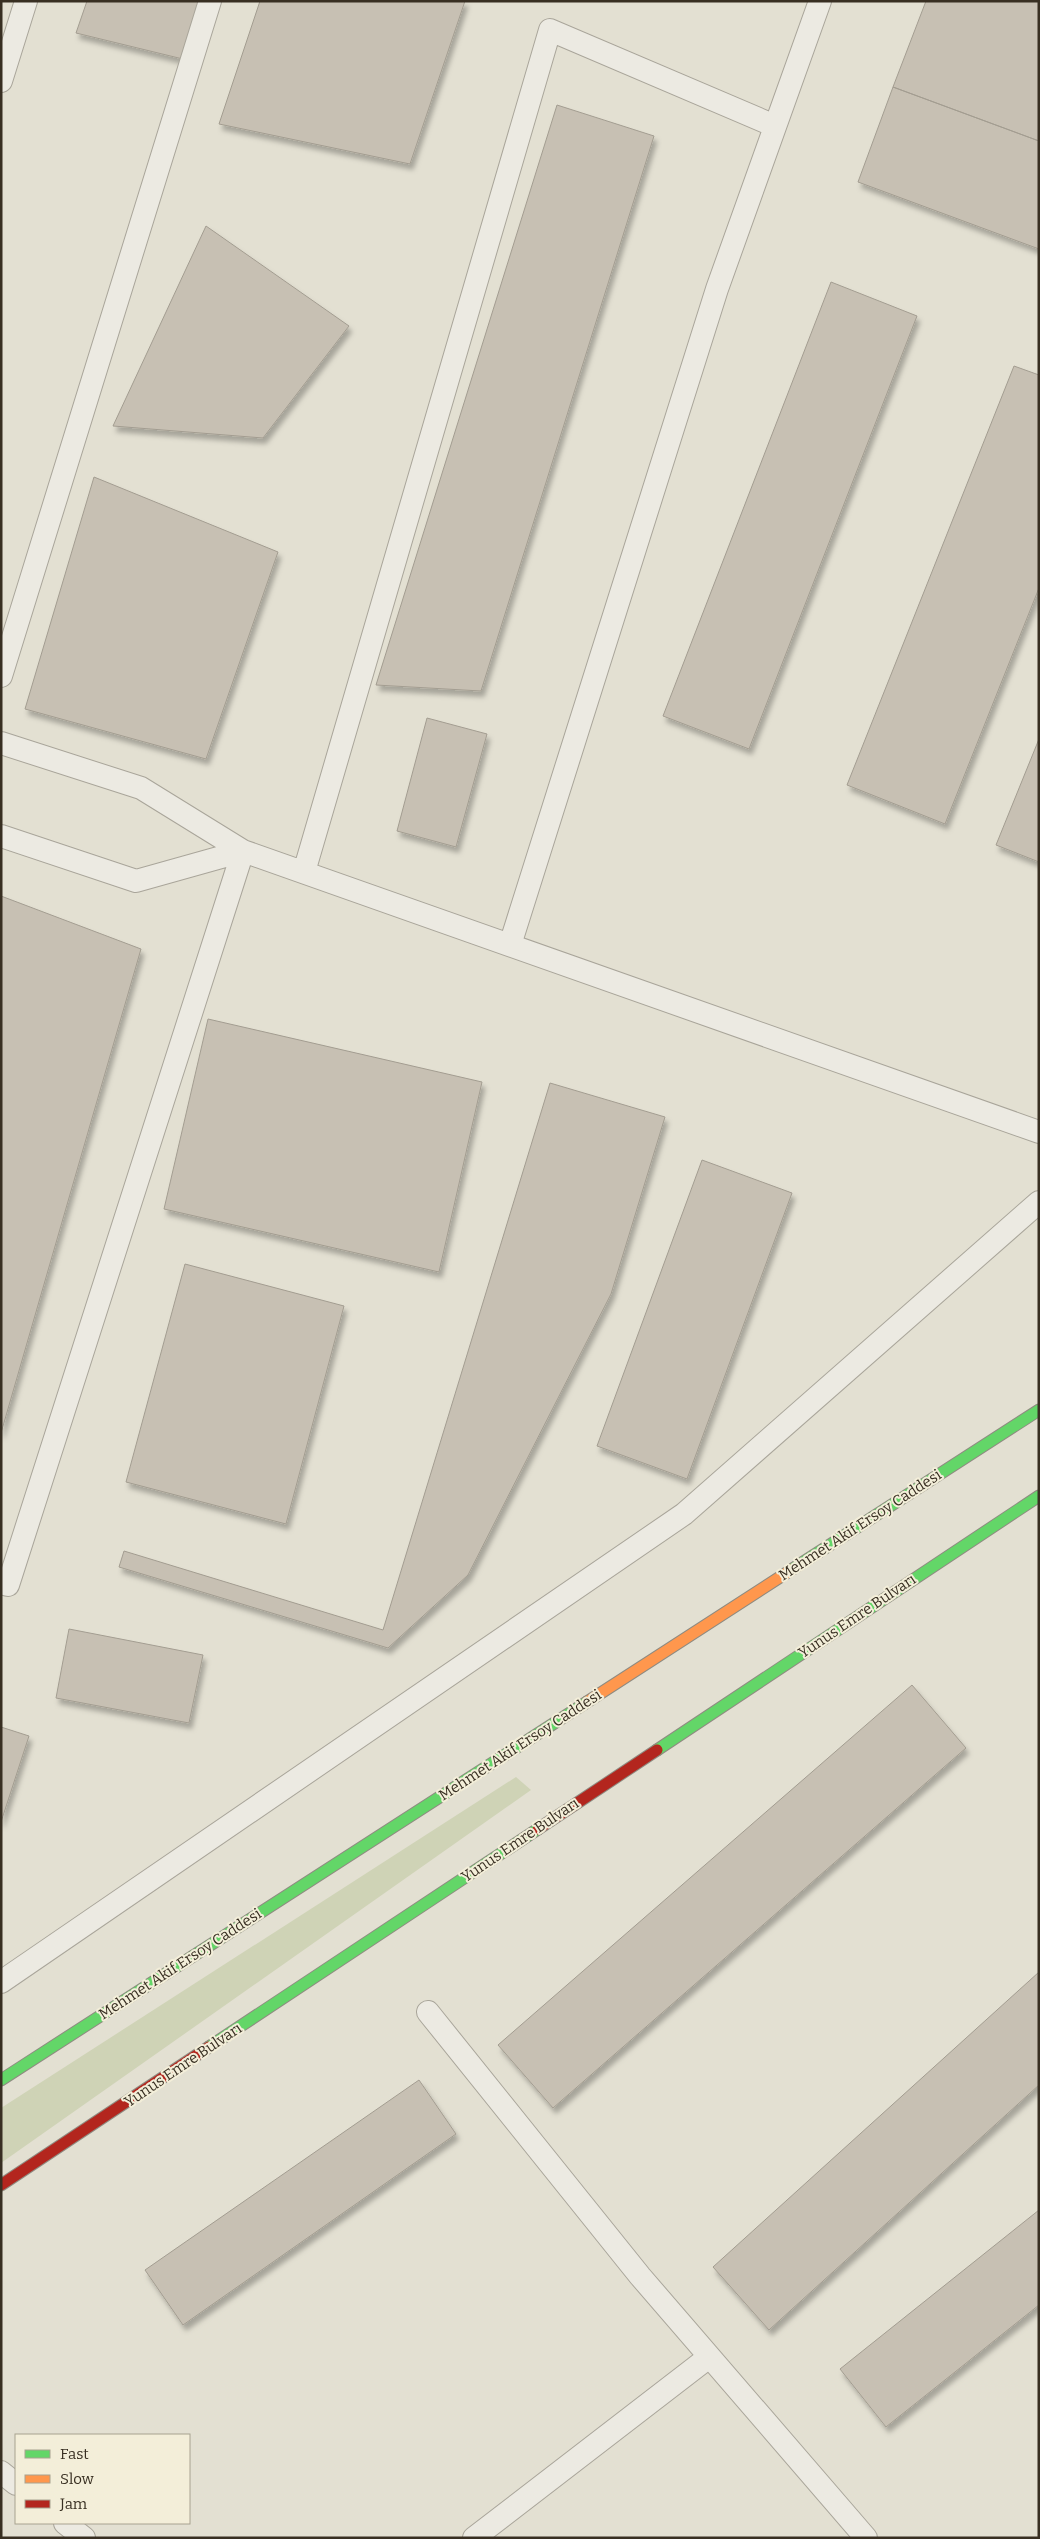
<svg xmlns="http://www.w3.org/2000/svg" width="1040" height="2539" font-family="Bitter,serif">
<defs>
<filter id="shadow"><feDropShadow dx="3" dy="5.5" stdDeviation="2.5" flood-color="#0004"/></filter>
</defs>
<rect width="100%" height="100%" fill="#e3e0d2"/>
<!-- green -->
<path fill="#cfd3b6" d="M516 1777 531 1790 1 2163V2108Z"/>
<!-- building -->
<path fill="#c7c0b3" stroke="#a39d91" filter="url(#shadow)" d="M87 1H210L191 61 76 33Z
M260 1H465L410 164 219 124Z
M926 1H1039V141L893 87Z
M893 87 1039 141V249L858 182Z
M557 105 654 136 481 691 376 685Z
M206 226 349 326 263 438 113 426Z
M831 282 917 316 749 749 663 716Z
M1014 366 1039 375V588L945 824 847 785Z
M94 477 278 552 206 759 25 709Z
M427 718 487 734 456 847 397 831Z
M1039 739V862L996 845Z
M1 896 141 949 1 1433Z
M208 1019 482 1082 439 1272 164 1209Z
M550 1083 665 1117 611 1294 468 1575 388 1648 119 1567 124 1551 383 1630Z
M702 1160 792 1193 687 1479 597 1446Z
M185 1264 344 1306 286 1524 126 1482Z
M69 1629 203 1655 189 1723 56 1698Z
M912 1685 966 1748 553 2108 498 2045Z
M1 1727 29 1736 1 1822Z
M1039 1972V2085L769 2330 713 2267Z
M419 2080 456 2134 183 2325 145 2270Z
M1039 2210V2305L886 2427 840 2369Z"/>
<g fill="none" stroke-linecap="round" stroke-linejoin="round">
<defs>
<path id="lane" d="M1 81 26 1
M1 676 210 1
M1 743 141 788 243 851 1039 1132
M1 836 136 881 243 851
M304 872 550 30 775 126
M510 945 717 289 820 1
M1 1583 8 1585 243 851
M1 1982 684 1514 1039 1202
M428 2012 640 2276 866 2538
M1 2472 16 2484
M65 2523 84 2538
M474 2538 709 2357"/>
<path id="fast" d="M791 1570 1039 1410
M657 1750 1039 1496
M209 2047 538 1829
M1 2080 587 1702"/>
<path id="slow" d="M587 1702 791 1570"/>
<path id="jam" d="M538 1829 657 1750
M1 2185 209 2047"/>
</defs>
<!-- lane casing -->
<use href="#lane" stroke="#a9a59a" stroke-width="24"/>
<!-- fast casing -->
<use href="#fast" stroke="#8f8b81" stroke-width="13"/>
<!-- slow casing -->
<use href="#slow" stroke="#8f8b81" stroke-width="13"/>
<!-- jam casing -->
<use href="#jam" stroke="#8f8b81" stroke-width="13"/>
<!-- lane -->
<use href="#lane" stroke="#eceae2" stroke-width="22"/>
<!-- fast -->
<use href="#fast" stroke="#63d668" stroke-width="11"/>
<!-- slow -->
<use href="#slow" stroke="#ff974d" stroke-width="11"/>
<!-- jam -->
<use href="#jam" stroke="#b3261e" stroke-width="11"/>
</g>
<g text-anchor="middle" stroke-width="4" stroke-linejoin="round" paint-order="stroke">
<!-- street labels -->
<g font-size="15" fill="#382f22" stroke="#f3eed9">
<text transform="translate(860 1525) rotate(-33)" y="5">Mehmet Akif Ersoy Caddesi</text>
<text transform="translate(857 1616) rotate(-34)" y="5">Yunus Emre Bulvarı</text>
<text transform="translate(520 1745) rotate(-33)" y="5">Mehmet Akif Ersoy Caddesi</text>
<text transform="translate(520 1840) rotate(-34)" y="5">Yunus Emre Bulvarı</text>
<text transform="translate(180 1964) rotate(-33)" y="5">Mehmet Akif Ersoy Caddesi</text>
<text transform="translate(183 2065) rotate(-34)" y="5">Yunus Emre Bulvarı</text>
</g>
</g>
<!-- border -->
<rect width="1040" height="2539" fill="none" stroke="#382f22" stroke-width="5"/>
<!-- legend -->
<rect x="15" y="2434" width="175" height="90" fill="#f3eed9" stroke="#a8a290"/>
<rect x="25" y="2450" width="25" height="8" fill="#63d668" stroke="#a8a290"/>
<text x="60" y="2459" font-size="15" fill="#382f22">Fast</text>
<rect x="25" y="2475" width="25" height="8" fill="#ff974d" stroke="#a8a290"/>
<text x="60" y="2484" font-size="15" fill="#382f22">Slow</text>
<rect x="25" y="2500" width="25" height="8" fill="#b3261e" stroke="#a8a290"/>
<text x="60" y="2509" font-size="15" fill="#382f22">Jam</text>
</svg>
